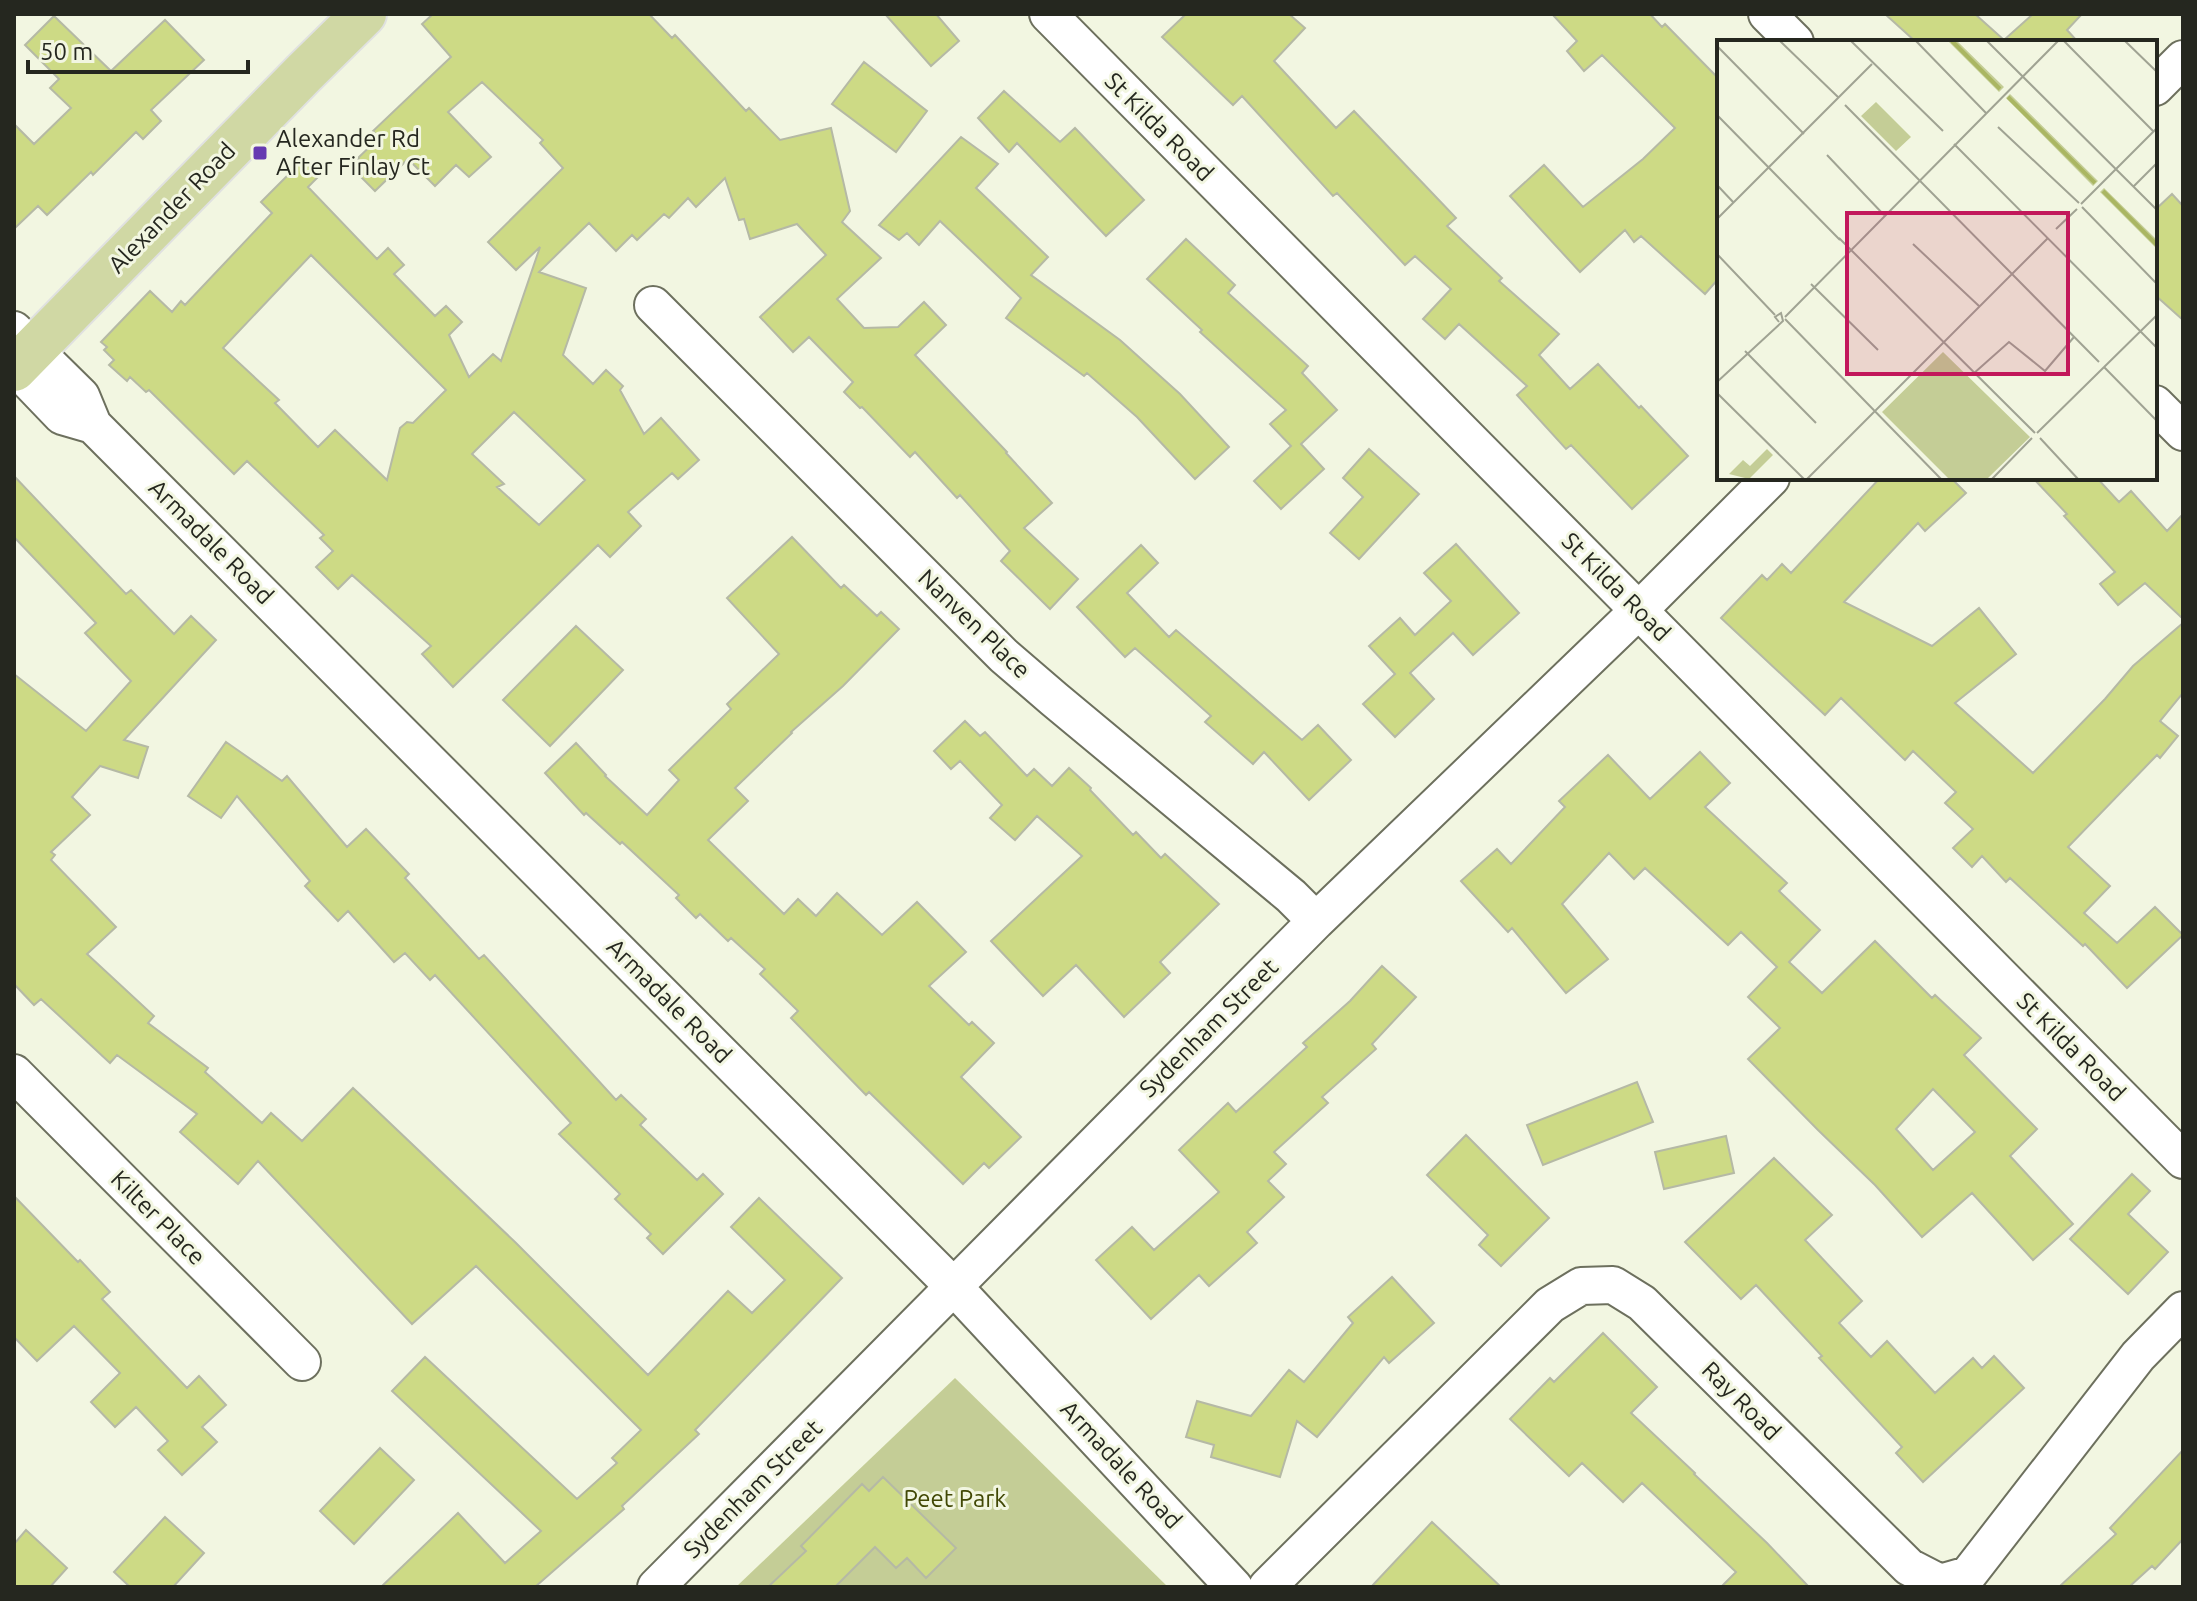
<svg xmlns="http://www.w3.org/2000/svg" width="2197" height="1601" font-family="Ubuntu,sans-serif">
<rect width="100%" height="100%" fill="#f2f6e1"/>
<!-- green -->
<path fill="#c4cd96" d="M955 1378 1168 1587H736Z"/>
<!-- building -->
<path fill="#cdda85" stroke="#b5b9a5" stroke-width="2" fill-rule="evenodd" d="M433 14H649L672 38 675 35 746 111 749 108 780 140 831 128 850 211 842 222 881 258 837 299 864 328 898 327 924 302 946 325 915 355 1007 452 1006 453 1052 503 1024 528 1078 579 1050 609 1001 561 1010 551 960 495 957 498 915 452 910 457 862 407 860 408 844 392 853 382 809 337 793 352 760 317 826 255 797 224 750 239 744 219 739 220 725 178 696 207 688 198 669 218 664 214 637 240 632 235 616 251 589 223 539 272 586 288 563 355 593 384 606 370 623 386 620 390 644 434 661 418 699 460 678 479 672 473 628 512 641 526 610 557 598 545 453 687 422 654 431 646 352 575 338 589 316 567 333 551 320 538 324 535 247 461 234 474 149 390 146 392 130 377 127 381 109 365 114 360 104 350 107 347 101 342 150 291 172 312 181 301 185 305 272 213 261 202 303 160 319 176 308 187 377 259 388 248 404 265 394 274 435 316 446 306 462 322 449 335 469 377 493 354 501 361 540 247 516 270 488 242 563 168 540 143 543 140 482 82 448 112 491 157 469 177 456 165 435 186 408 159 375 191 356 172 359 157 379 138 373 131 451 57 422 24ZM311 255 446 390 413 423 407 422 400 428 387 480 335 430 318 447 275 403 279 400 223 348ZM514 412 585 480 539 525 497 487 504 484 472 454Z
M885 14H936L959 41 931 66Z
M1186 14H1289L1305 28 1274 61 1336 128 1354 111 1456 218 1447 226 1502 278 1499 281 1559 334 1539 355 1570 389 1598 364 1639 408 1641 406 1688 456 1632 509 1571 445 1566 449 1517 395 1527 386 1459 324 1445 339 1423 319 1451 289 1415 256 1405 265 1337 193 1333 196 1242 96 1233 105 1162 37Z
M1552 14H1650L1662 27 1665 24 1719 79V278L1705 294 1641 236 1634 242 1625 230 1580 272 1510 196 1544 165 1583 207 1643 159 1675 128 1602 55 1584 71 1567 51 1577 41Z
M1885 14H1975L2004 40 2033 14H2082L2067 30 2078 42H1916Z
M54 16 111 71 165 20 204 60 151 110 161 121 143 139 136 132 93 175 91 172 47 215 38 206 14 229V124L34 144 71 108 50 88 59 79 25 45Z
M864 62 927 111 896 152 832 104Z
M1004 91 1060 142 1075 128 1144 200 1106 236 1017 143 1009 152 978 118Z
M961 137 998 164 976 188 1048 257 1031 275 1120 340 1180 394 1229 447 1195 479 1137 417 1087 373 1084 376 1006 318 1021 298 940 221 919 245 907 233 899 240 879 225Z
M2172 194 2183 206V320L2155 295V210Z
M1186 239 1235 285 1228 293 1308 366 1302 373 1337 410 1301 444 1324 469 1281 509 1254 481 1291 446 1270 424 1286 410 1200 332 1202 330 1147 279Z
M1369 449 1419 494 1359 559 1330 533 1363 497 1343 478Z
M14 476 126 594 131 590 174 634 191 616 216 640 124 740 148 747 138 778 100 766 72 797 90 815 51 852 55 855 51 860 116 927 87 954 154 1016 148 1023 208 1068 205 1072 262 1123 271 1113 302 1141 353 1088 515 1242 648 1375 728 1291 752 1313 785 1280 731 1227 759 1198 842 1278 695 1430 699 1434 622 1506 624 1509 535 1587H381L458 1513 505 1563 541 1531 392 1391 425 1357 577 1499 617 1463 612 1458 641 1430 476 1266 412 1324 258 1161 238 1184 180 1132 197 1114 117 1055 110 1063 41 999 34 1005 14 984V674L86 731 131 681 85 633 96 623 14 537Z
M1880 478H1951L1966 493 1925 531 1918 523 1844 602 1932 646 1979 608 2016 654 1955 703 2033 773 2105 699 2133 666 2183 623V693L2160 721 2178 736 2160 758 2157 755 2068 847 2110 886 2084 913 2117 943 2155 907 2183 935 2127 988 2085 944 2083 946 2010 878 2006 882 1982 856 1972 867 1953 848 1973 829 1945 803 1956 792 1913 751 1905 760 1841 698 1825 715 1721 618 1762 575 1767 580 1782 564 1791 573Z
M2033 478H2097L2119 502 2131 491 2167 531 2183 514V619L2145 583 2118 605 2100 584 2115 572 2064 516 2067 514Z
M792 537 841 588 844 585 877 616 881 612 899 629 843 686 791 732 792 733 735 788 748 801 708 840 784 914 798 899 816 916 837 893 882 935 917 902 966 952 929 986 969 1025 972 1022 994 1043 961 1077 1021 1137 989 1168 984 1163 963 1184 869 1092 866 1095 791 1018 798 1011 760 974 765 969 731 938 728 941 700 914 696 918 676 898 679 895 622 842 620 844 586 813 584 815 545 773 576 743 606 775 605 776 647 815 679 780 669 770 731 709 727 704 779 654 727 598Z
M1456 544 1519 613 1473 655 1453 633 1410 673 1434 699 1395 737 1363 704 1395 674 1369 646 1400 618 1415 635 1451 601 1424 573Z
M1141 545 1158 563 1127 593 1169 637 1176 630 1302 740 1318 725 1351 760 1309 800 1264 752 1253 764 1205 722 1211 716 1135 648 1125 657 1077 607Z
M576 626 623 670 550 746 503 700Z
M965 721 980 736 985 732 1027 776 1034 769 1052 786 1069 768 1091 788 1090 790 1133 835 1136 832 1161 858 1165 854 1219 904 1160 962 1170 973 1124 1017 1076 965 1043 996 991 941 1082 856 1037 816 1015 840 990 818 1002 805 960 761 951 769 934 751Z
M226 742 282 781 287 776 347 847 366 829 409 874 405 878 479 959 484 955 616 1100 621 1095 646 1119 640 1125 697 1180 703 1174 723 1194 663 1254 647 1238 651 1234 615 1199 620 1194 559 1134 571 1123 435 975 430 980 405 953 394 962 348 911 338 921 305 886 310 881 237 796 221 818 188 796Z
M1700 752 1730 783 1705 807 1787 883 1779 891 1820 930 1789 962 1822 993 1875 941 1932 998 1935 995 1981 1038 1964 1055 2037 1129 2010 1156 2073 1224 2033 1260 1972 1193 1922 1237 1875 1185 1818 1130 1748 1059 1780 1028 1748 997 1777 967 1741 932 1728 945 1645 868 1634 879 1609 853 1562 904 1608 959 1566 993 1512 928 1508 932 1461 881 1497 849 1511 864 1565 807 1559 801 1608 755 1650 799ZM1933 1089 1975 1132 1933 1170 1896 1129Z
M1382 966 1416 997 1372 1044 1376 1049 1322 1097 1328 1103 1274 1152 1286 1164 1268 1181 1284 1197 1247 1232 1257 1243 1209 1286 1199 1275 1151 1319 1096 1260 1132 1227 1154 1250 1219 1192 1179 1150 1228 1103 1236 1112 1307 1047 1303 1043 1350 1001Z
M1637 1082 1653 1122 1543 1165 1527 1125Z
M1466 1135 1549 1218 1501 1266 1479 1245 1488 1235 1427 1175Z
M1726 1136 1734 1173 1664 1189 1655 1152Z
M1774 1158 1832 1215 1805 1240 1862 1301 1839 1323 1871 1357 1887 1341 1935 1393 1973 1358 1982 1368 1994 1356 2024 1388 1923 1482 1896 1453 1902 1447 1819 1358 1822 1356 1756 1285 1741 1299 1685 1242Z
M2132 1174 2150 1191 2128 1214 2168 1252 2128 1294 2070 1239Z
M14 1196 78 1262 80 1260 110 1292 102 1299 187 1388 199 1376 226 1405 202 1427 217 1442 182 1475 158 1450 168 1441 136 1407 115 1427 91 1402 120 1373 74 1326 37 1361 14 1337Z
M1392 1277 1434 1323 1389 1363 1384 1357 1317 1437 1297 1421 1280 1477 1211 1457 1214 1445 1186 1437 1197 1401 1251 1416 1289 1370 1304 1382 1353 1323 1348 1317Z
M1603 1333 1657 1387 1631 1413 1695 1473 1694 1474 1767 1543 1809 1587H1721L1736 1572 1642 1483 1623 1502 1582 1463 1569 1476 1510 1419 1550 1378 1554 1382Z
M380 1448 414 1480 354 1544 320 1511Z
M2183 1450V1539L2155 1569 2152 1566 2129 1587H2059L2116 1534 2110 1528Z
M883 1477 956 1548 926 1578 907 1558 896 1568 875 1547 835 1587H768L806 1551 801 1546 862 1484 869 1491Z
M165 1517 204 1553 173 1587H130L114 1572Z
M1432 1522 1501 1587H1371Z
M26 1530 67 1568 50 1587H14V1544Z"/>
<g fill="none" stroke-linecap="round" stroke-linejoin="round">
<defs>
<path id="minor" d="M1048 14 2183 1160
M1767 14 1795 42
M2155 87 2183 59
M653 305 1004 656 1054 699 1291 896 1316 921
M14 330 81 396 93 425 954 1287 1234 1587
M14 366 62 416 93 425
M2155 404 2183 432
M14 1073 302 1362
M656 1587 1316 921 1639 610 1771 478
M1267 1587 1550 1305 1581 1286 1613 1285 1642 1303 1909 1567 1940 1583 1968 1575 2138 1356 2183 1310"/>
<path id="major" d="M14 369 304 73 364 14"/>
</defs>
<!-- minor casing -->
<use href="#minor" stroke="#6d705e" stroke-width="40"/>
<!-- major casing -->
<use href="#major" stroke="#e0e1e0" stroke-width="48"/>
<!-- minor -->
<use href="#minor" stroke="#fff" stroke-width="36"/>
<!-- major -->
<use href="#major" stroke="#d0d8a4" stroke-width="44"/>
</g>
<!-- markers -->
<rect fill="#663ab1" stroke="#f2f6e1" stroke-width="3" x="252" y="145" width="16" height="16" rx="4"/>
<g text-anchor="middle" stroke-width="6" stroke-linejoin="round" paint-order="stroke">
<!-- street labels -->
<g font-size="24" fill="#25271f" stroke="#f2f6e1">
<text transform="translate(1159 127) rotate(45)" y="8">St Kilda Road</text>
<text transform="translate(172 208) rotate(-46)" y="8">Alexander Road</text>
<text transform="translate(211 542) rotate(45)" y="8">Armadale Road</text>
<text transform="translate(1616 587) rotate(45)" y="8">St Kilda Road</text>
<text transform="translate(974 624) rotate(44)" y="8">Nanven Place</text>
<text transform="translate(669 1001) rotate(45)" y="8">Armadale Road</text>
<text transform="translate(1209 1028) rotate(-45)" y="8">Sydenham Street</text>
<text transform="translate(2071 1047) rotate(45)" y="8">St Kilda Road</text>
<text transform="translate(158 1218) rotate(45)" y="8">Kilter Place</text>
<text transform="translate(1741 1401) rotate(45)" y="8">Ray Road</text>
<text transform="translate(1121 1465) rotate(47)" y="8">Armadale Road</text>
<text transform="translate(753 1489) rotate(-45)" y="8">Sydenham Street</text>
</g>
<!-- poi labels -->
<g font-size="24" fill="#25271f" stroke="#f2f6e1" text-anchor="start">
<text x="276" y="147">Alexander Rd<tspan x="276" dy="28">After Finlay Ct</tspan></text>
</g>
<!-- park labels -->
<g font-size="24" fill="#414805" stroke="#f2f6e1">
<text x="955" y="1507">Peet Park</text>
</g>
</g>
<!-- overview -->
<g transform="translate(1717 40)">
<rect width="440" height="440" fill="#f2f6e1"/>
<path d="M231 1H240L287 47 282 52ZM293 54 381 141 376 146 289 58ZM159 62 194 97 179 111 144 76ZM387 148 440 200V209L383 152ZM226 312 313 397 270 439H232L165 372ZM50 409 56 415 32 439 12 434 26 420 33 426Z" fill="#c4cd96"/>
<path fill="none" stroke="#aab662" stroke-width="4" d="M235 1 283 49M291 57 378 143M386 151 440 205"/>
<path fill="none" stroke="#a0a393" stroke-width="2" d="M63 1 122 58M134 1 226 91M199 1 269 73M270 1 440 170M347 1 437 92M408 1 440 32M0 6 87 94M128 65 382 322M0 75 123 200M281 87 362 163M237 104 440 308M110 115 167 175M0 145 17 163M416 147 440 123M364 164 440 88M365 167 440 244M0 179 155 24M339 189 360 169M122 198 318 393M196 204 262 266M0 214 58 275M94 244 161 310M68 277 341 1M68 279 224 439M28 311 99 383M387 327 440 381M256 334 292 302 328 331 357 297M0 342 66 281 64 273 58 277 62 282M0 353 87 439M320 393 440 275M323 398 361 439M90 439 331 198M275 439 315 398"/>
<path fill="#c2185b" fill-opacity="0.15" stroke="#c2185b" stroke-width="4" d="M130 173H351V334H130Z"/>
<rect width="440" height="440" fill="none" stroke="#25271f" stroke-width="4"/>
</g>
<!-- border -->
<rect width="2197" height="1601" fill="none" stroke="#25271f" stroke-width="32"/>
<!-- scale -->
<path d="M28 60v12h220v-12" fill="none" stroke="#25271f" stroke-width="4"/>
<text x="40" y="60" font-size="24" fill="#25271f" stroke="#f2f6e1" stroke-width="6" paint-order="stroke">50 m</text>
</svg>
